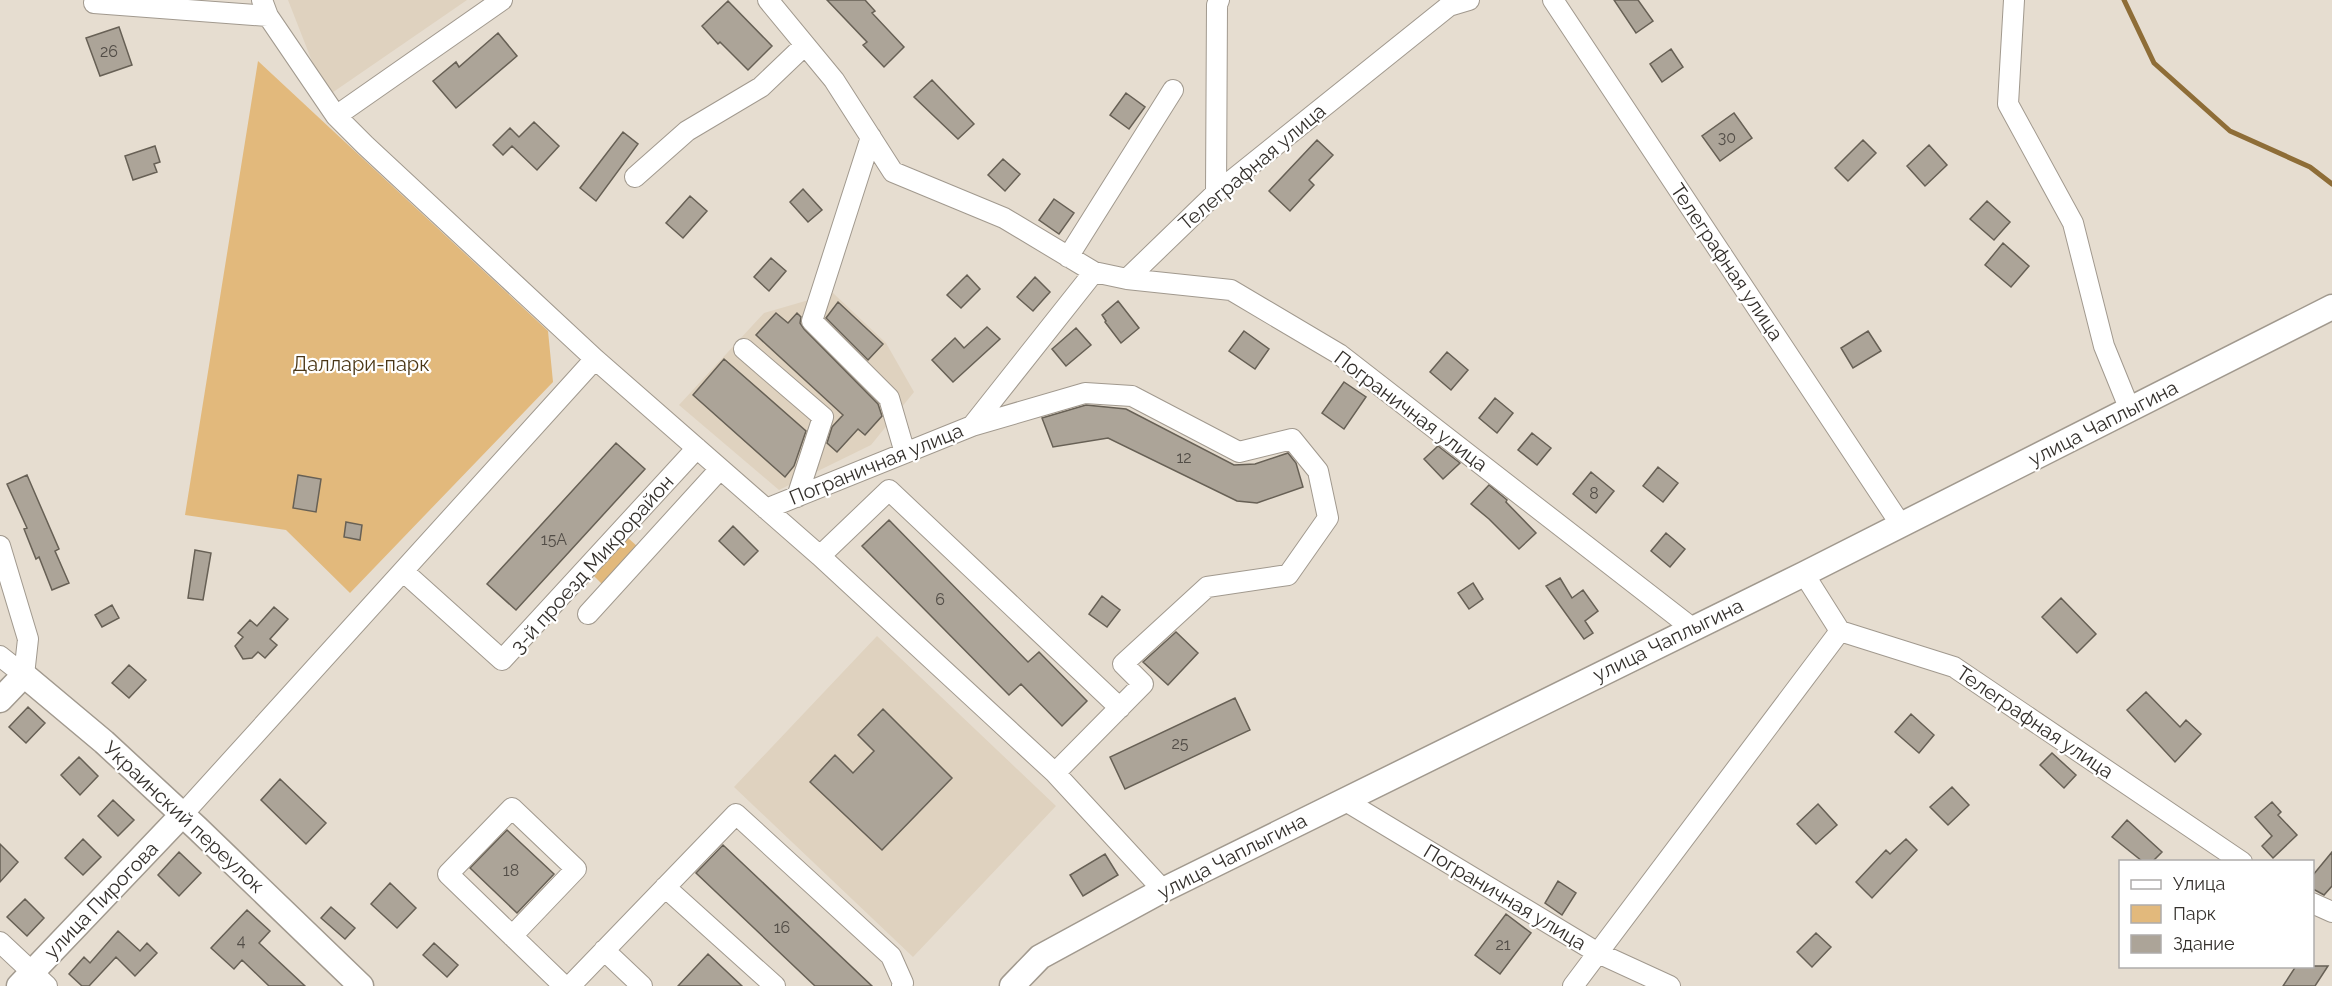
<svg xmlns="http://www.w3.org/2000/svg" width="2332" height="986" font-family="Raleway,sans-serif">
<rect width="100%" height="100%" fill="#e6ddd0"/>
<!-- built -->
<path fill="#dfd2bf" d="M288 0H467L326 97Z
M833 293 886 343 914 392 871 445 779 490 679 405 764 313Z
M877 636 1056 806 913 957 734 787Z"/>
<!-- green -->
<path fill="#e2b97c" d="M258 61 548 331 553 382 350 593 286 530 185 515Z
M627 537 638 547 603 585 592 574Z"/>
<g fill="none" stroke-linecap="round" stroke-linejoin="round">
<!-- stream -->
<path stroke="#8e6d37" stroke-width="5" d="M2124 0 2154 63 2230 131 2310 167 2332 184"/>
</g>
<!-- building -->
<path fill="#aca498" stroke="#676055" stroke-width="1.5" d="M827 0H865L875 11 872 13 904 47 884 67 863 45 867 42Z
M1614 0H1638L1653 21 1636 33Z
M728 1 772 46 748 70 720 42 718 44 702 26Z
M119 27 132 65 100 76 86 38Z
M498 33 517 56 456 108 433 81 456 62 459 67Z
M1671 49 1683 67 1662 82 1650 64Z
M932 80 974 124 958 139 914 97Z
M1126 93 1145 107 1129 129 1110 115Z
M1734 113 1752 138 1720 161 1702 136Z
M534 122 559 146 537 170 512 146 503 155 493 145 510 128 519 137Z
M623 132 638 144 596 201 580 188Z
M1317 140 1333 155 1309 180 1314 185 1290 211 1269 191Z
M1863 140 1876 153 1848 181 1835 168Z
M1929 145 1947 165 1925 186 1907 166Z
M155 146 160 162 154 164 157 172 133 180 125 156Z
M1003 159 1020 174 1005 191 988 175Z
M803 189 822 210 808 222 790 202Z
M690 196 707 211 683 238 666 223Z
M1054 199 1074 213 1059 234 1039 220Z
M1987 201 2010 222 1994 240 1970 219Z
M2003 243 2029 266 2011 287 1985 265Z
M771 258 786 271 769 291 754 277Z
M967 275 980 289 961 308 947 295Z
M1035 277 1050 292 1033 311 1017 297Z
M1118 301 1139 328 1121 343 1105 322 1106 321 1102 315Z
M838 302 883 344 868 360 826 318Z
M776 313 788 323 797 313 801 317 800 323 804 329 878 404 882 416 865 435 858 429 837 452 827 443 832 427 843 415 756 335Z
M987 327 1000 339 953 382 932 360 955 338 964 348Z
M1076 328 1091 345 1066 366 1052 349Z
M1244 331 1269 349 1255 369 1229 351Z
M1868 331 1881 351 1853 368 1841 348Z
M1447 352 1468 370 1451 390 1430 372Z
M724 359 806 431 794 466 785 477 693 395Z
M1344 382 1366 397 1344 429 1322 413Z
M1495 398 1513 413 1497 433 1479 418Z
M1086 405 1126 409 1234 465 1255 464 1288 453 1296 463 1303 487 1257 503 1237 501 1108 438 1053 447 1042 418Z
M1532 433 1551 448 1537 465 1518 450Z
M616 443 645 469 516 610 487 584Z
M1438 446 1460 463 1443 479 1424 459Z
M1658 467 1678 483 1663 502 1643 486Z
M1591 472 1614 491 1596 513 1573 494Z
M27 475 59 549 55 551 69 583 52 590 39 557 36 559 24 529 27 528 7 484Z
M298 475 321 479 316 512 293 508Z
M1489 485 1507 500 1506 502 1536 533 1519 549 1489 519 1471 504Z
M889 520 1028 662 1039 652 1087 701 1062 726 1021 684 1009 695 862 546Z
M346 522 362 525 360 540 344 537Z
M733 526 758 551 744 565 719 541Z
M1666 533 1685 549 1670 567 1651 551Z
M195 550 211 553 203 600 188 598Z
M1560 578 1572 598 1583 590 1598 611 1585 621 1593 633 1584 639 1546 586Z
M1473 583 1483 599 1469 609 1458 593Z
M1102 596 1120 610 1107 627 1089 614Z
M2061 598 2096 634 2077 653 2042 617Z
M112 605 119 618 102 627 95 615Z
M274 607 288 619 270 639 277 645 265 658 258 652 252 658 243 659 235 646 243 637 238 633 250 620 257 626Z
M1176 632 1198 653 1168 685 1143 662Z
M129 665 146 680 129 698 112 683Z
M2146 692 2180 727 2186 720 2201 734 2175 762 2127 710Z
M1235 698 1250 730 1125 789 1110 757Z
M28 707 45 723 26 743 9 727Z
M883 709 952 778 882 850 810 782 835 755 853 773 874 751 858 735Z
M1911 714 1934 735 1919 753 1895 732Z
M2052 753 2076 775 2064 788 2040 765Z
M79 757 98 776 80 795 61 775Z
M280 779 326 823 306 844 261 800Z
M1952 787 1969 805 1948 825 1930 807Z
M113 800 134 820 118 836 98 816Z
M2272 802 2281 812 2278 815 2297 835 2273 858 2262 846 2272 836 2255 817Z
M1818 804 1837 825 1816 844 1797 824Z
M2127 820 2162 852 2153 861H2142L2112 837Z
M507 830 554 874 517 913 470 868Z
M83 839 101 857 83 875 65 858Z
M1906 839 1917 850 1872 898 1856 882 1886 850 1890 854Z
M0 844 18 862 0 882Z
M723 845 872 986H815L696 873Z
M179 852 201 873 179 896 158 875Z
M2332 852V886L2324 895 2313 889V875Z
M1105 854 1118 875 1083 896 1070 875Z
M1558 881 1576 893 1562 915 1545 903Z
M390 883 416 908 397 928 371 904Z
M25 899 44 918 27 936 7 917Z
M331 907 355 928 345 939 321 918Z
M247 910 270 931 259 943 305 986H269L242 960 234 969 211 948Z
M1506 914 1531 933 1500 974 1475 955Z
M118 931 140 951 147 943 157 953 135 976 116 957 89 986H82L69 974 84 957 90 963Z
M1816 933 1831 947 1812 967 1797 952Z
M434 943 458 965 447 977 423 955Z
M708 954 742 986H678Z
M2296 966H2328L2315 986H2283Z"/>
<g fill="none" stroke-linecap="round" stroke-linejoin="round">
<defs>
<path id="minor" d="M262 0 268 16 336 116 365 145 595 359 820 556 1055 773 1163 890
M1553 0 1901 525
M2014 0 2008 104 2073 223 2104 346 2130 410
M94 3 268 16
M336 116 502 0
M871 137 812 321 889 398 905 453
M635 177 687 131 761 87 805 45
M1216 193 1217 5 1219 0
M1068 257 1173 90
M1094 272 1127 279 1231 290 1339 354 1692 628
M1127 279 1216 193 1449 6 1469 0
M744 349 823 417 797 497
M972 426 1085 393 1132 396 1239 452 1292 439 1318 471 1328 518 1288 575 1207 587 1123 664 1143 684 1055 773
M766 509 972 426 1094 272 1004 218 893 172 834 80 768 0
M0 546 28 639 24 675
M820 556 889 490 1120 708
M404 572 502 660 697 448
M1804 574 1840 631 1954 667 2242 862
M588 614 720 469
M0 656 24 675
M1344 800 1598 953 1670 986
M182 815 595 359
M665 887 775 986
M2312 903 2332 912
M512 936 576 869 512 808 448 874 564 986
M0 942 47 986
M604 950 642 986
M570 986 736 814 891 956 903 983 902 986
M1573 986 1840 631"/>
<path id="major" d="M0 700 24 675 104 742 197 828 361 986
M19 986 182 815
M1012 986 1040 957 1163 890 1804 574 2332 307"/>
</defs>
<!-- minor casing -->
<use href="#minor" stroke="#a1998e" stroke-width="22"/>
<!-- major casing -->
<use href="#major" stroke="#a1998e" stroke-width="27"/>
<!-- minor -->
<use href="#minor" stroke="#fff" stroke-width="20"/>
<!-- major -->
<use href="#major" stroke="#fff" stroke-width="24"/>
</g>
<g text-anchor="middle" stroke-width="4.5" stroke-linejoin="round" paint-order="stroke">
<!-- number labels -->
<g font-size="16" fill="#524d47">
<text x="109" y="57">26</text>
<text x="1727" y="143">30</text>
<text x="1184" y="463">12</text>
<text x="1594" y="499">8</text>
<text x="554" y="545">15А</text>
<text x="940" y="605">6</text>
<text x="1180" y="749">25</text>
<text x="511" y="876">18</text>
<text x="782" y="933">16</text>
<text x="241" y="946">4</text>
<text x="1503" y="950">21</text>
</g>
<!-- street labels -->
<g font-size="20" fill="#34302c" stroke="#fff">
<text transform="translate(1252 167) rotate(-40)" y="7">Телеграфная улица</text>
<text transform="translate(1727 262) rotate(56)" y="7">Телеграфная улица</text>
<text transform="translate(1411 411) rotate(37)" y="7">Пограничная улица</text>
<text transform="translate(2103 423) rotate(-27)" y="7">улица Чаплыгина</text>
<text transform="translate(876 464) rotate(-22)" y="7">Пограничная улица</text>
<text transform="translate(592 564) rotate(-48)" y="7">3-й проезд Микрорайон</text>
<text transform="translate(1668 640) rotate(-26)" y="7">улица Чаплыгина</text>
<text transform="translate(2035 722) rotate(34)" y="7">Телеграфная улица</text>
<text transform="translate(184 817) rotate(43)" y="7">Украинский переулок</text>
<text transform="translate(1232 856) rotate(-27)" y="7">улица Чаплыгина</text>
<text transform="translate(1505 897) rotate(31)" y="7">Пограничная улица</text>
<text transform="translate(101 900) rotate(-46)" y="7">улица Пирогова</text>
</g>
<!-- park labels -->
<g font-size="20" fill="#4a3616" stroke="#fff">
<text x="361" y="371">Даллари-парк</text>
</g>
</g>
<!-- legend -->
<rect x="2119" y="860" width="195" height="108" fill="#ffffff" stroke="#aeacab" stroke-width="1.5"/>
<rect x="2131" y="880" width="30" height="9" fill="#ffffff" stroke="#aeacab" stroke-width="1.5"/>
<text x="2173" y="890" font-size="18" fill="#34302c">Улица</text>
<rect x="2131" y="905" width="30" height="18" fill="#e2b97c" stroke="#aeacab" stroke-width="1.5"/>
<text x="2173" y="920" font-size="18" fill="#34302c">Парк</text>
<rect x="2131" y="935" width="30" height="18" fill="#aca498" stroke="#aeacab" stroke-width="1.5"/>
<text x="2173" y="950" font-size="18" fill="#34302c">Здание</text>
</svg>
